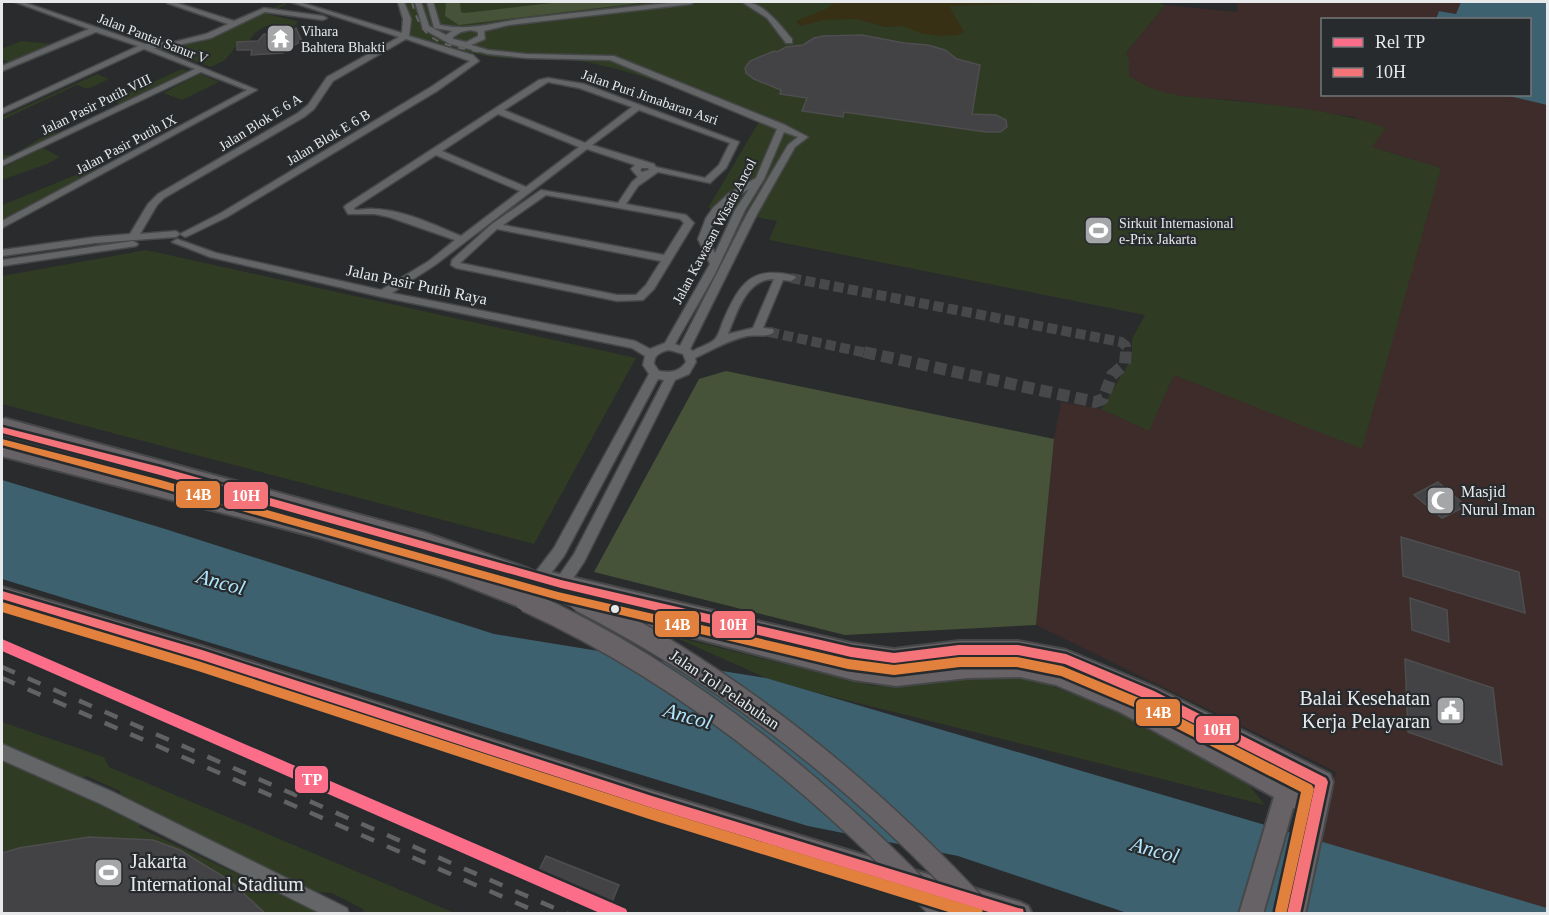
<svg xmlns="http://www.w3.org/2000/svg" width="1549" height="915" font-family="Georgia,serif">
<rect width="100%" height="100%" fill="#292b2d"/>
<!-- industrial -->
<path fill="#3d2c29" d="M1237 2H1461L1457 14 1439 11 1436 19 1322 20V94H1505L1547 105V910L1315 842 1336 772 1036 625 1054 439 1061 402 1101 409 1132 358 1437 175 1440 168 1372 147 1355 117 1234 100 1172 96 1140 84 1129 76V60L1126 53 1165 5 1237 12Z"/>
<!-- green -->
<path fill="#2f3b23" d="M404 2H1157L1165 5 1126 53 1129 60V76C1164 100 1196 96 1236 101 1286 106 1338 111 1386 128L1372 147 1441 168 1362 449 1174 375 1149 431 1101 409 1132 358V339L1145 315 769 240 777 221 708 208 760 120C705 100 649 75 591 63 556 56 521 62 486 56 461 52 436 43 411 36Z
M284 3 287 4 267 14 297 21V24L289 30H278L282 26C269 21 256 30 250 40L239 43 225 60 211 67 159 49 207 40Z
M21 41 55 44 11 63 2 59V49Z
M182 69 187 71 2 162 3 155H12L41 138 51 132 60 133 118 104 115 99Z
M97 74 109 79 88 89 77 85 2 120V117Z
M200 74 219 82 182 100 163 93Z
M43 148 60 157 47 164 2 180V168Z
M88 170 97 173 2 226V205Z
M146 250 636 358 534 544 2 404V276Z
M672 636 873 686 969 677H1026L1109 707 1244 779 1265 805 814 692 766 678Z
M2 722 104 757 109 767 455 913H364L363 909 332 893 313 892 122 803 120 791 86 776 76 781 2 749Z
M2 755 142 826 138 827 319 913H2Z"/>
<!-- forest -->
<path fill="#465339" d="M446 2H460L461 12 465 13 561 2H648L459 25 445 16Z
M726 371 1054 439 1036 625 845 635 594 572 699 379Z"/>
<!-- sand -->
<path fill="#383015" d="M835 2H1068L949 6 964 32 958 35 938 36 920 33 903 26 886 27 856 19 824 20 800 26 796 21 826 9Z"/>
<!-- water -->
<path fill="#3d616f" d="M1461 2H1547V105L1505 95 1530 94V20L1436 19 1439 11 1456 14Z
M2 480 162 528 494 634 766 678 1547 908V913H1127L958 856 808 826 2 579Z"/>
<!-- building -->
<path fill="#434345" stroke="#4e4e50" stroke-width="1.5" d="M296 28 302 41 285 50 283 53 251 55 252 50H237V42L258 41 264 34 288 35Z
M862 35 904 43 928 45 945 50 957 59 980 65 972 114 996 115 1006 120 1007 127 1000 132H986L844 112 843 117 802 111 807 98 780 94 781 90 754 79 746 73 745 68 750 61 774 51 777 52 786 47 803 45 814 38 823 36Z
M1438 482 1466 506 1442 518 1414 495Z
M1401 537 1519 572 1525 613 1403 576Z
M1410 598 1447 610 1449 642 1412 630Z
M1405 659 1493 688 1502 765 1408 732Z
M89 837 153 840 180 850 229 880 266 914H2V853L19 848Z
M546 856 619 885 612 902 538 872Z"/>
<g fill="none" stroke-linecap="round" stroke-linejoin="round">
<!-- minor-tunnel-far1 -->
<path stroke="#46484a" stroke-width="10" stroke-dasharray="10 4.5" stroke-linecap="butt" d="M791 278 1121 342 1126 346V354
M769 332 871 354"/>
<!-- minor-tunnel -->
<path stroke="#46484a" stroke-width="12" stroke-dasharray="12 6" stroke-linecap="butt" d="M864 352 1095 402 1103 399 1112 375 1125 364 1126 352"/>
<defs>
<path id="minor" d="M15 2H23L145 44 174 42 206 34 228 24 167 3 166 2H174L234 21 264 8 323 16 327 18 323 20 265 12 211 38 174 46 154 48 257 90 2 228V221L247 90 201 72 2 166V161L195 69 144 49 2 114V109L138 46 96 32 2 71V66L89 29Z
M291 2H299L402 33 403 19 398 2H404L411 19 409 36 473 55 479 61 437 91 227 217 188 236 185 237 180 234 176 237 95 243 2 256V250L95 237 130 234 148 204 158 194 298 113 308 105 327 77 399 37ZM406 39 470 61 431 87 221 213 180 234 176 231 140 234 157 205 164 198 304 117 314 109 333 81Z
M415 2H421L429 26 446 35 452 31 434 28 427 2H433L440 25C471 31 491 23 521 19 573 13 626 7 678 2H694L691 4 509 25 484 31 485 39 471 45 488 50 526 54 614 56 785 125 808 137 795 147 757 214 690 349 693 351C699 347 708 345 714 340 719 336 721 325 724 319 740 283 752 265 795 276L796 278 791 281 783 280 763 328 773 329 774 332C768 338 756 334 747 336 729 340 712 350 695 358L696 362 689 374 675 380 584 562 568 586 565 595 560 597 555 595 553 591 556 580 574 554 664 380 658 379 564 556 545 581 542 588 537 590 532 588 530 584 534 574 554 548 649 374 643 365 645 356 632 348 382 297 210 257 172 242 177 239 216 253 381 290 429 261 455 240 389 217 375 214H348L344 207 346 205 539 80 548 78 584 84 739 142 726 168 710 183 658 172 638 186 626 204 686 215 694 223 654 289 643 300 617 301 456 268 451 265 452 260 492 224 541 190 618 203 632 182 638 177 631 169 635 165 587 149 435 265 392 293 635 341 650 349 665 343 710 264 698 239 706 218 713 208 728 194 756 178 777 129 610 60 526 58 488 54 450 44 423 29ZM471 30 478 32V36L466 42 453 39V37L461 32ZM548 82 579 88 632 107 585 143 504 110ZM639 110 730 143 719 165 705 178 656 167 654 164 592 145ZM498 114 579 147 526 187 442 151ZM784 132 798 137 788 145 747 214 680 346 675 344 715 274 745 210 764 179ZM436 155 520 191 461 236C434 225 404 210 374 209 368 208 361 210 355 210L354 208ZM642 168H648L649 170 642 172 640 170ZM749 189 735 210 715 253 708 239C714 215 728 201 749 189ZM546 195 680 219 684 223 664 255 503 225ZM497 229 661 261 646 285 636 295H617L460 263ZM774 279 753 328 728 334C737 313 746 279 774 279ZM669 350 683 354 686 362C679 372 670 373 659 371L654 364C654 355 660 352 669 350Z
M742 2C762 0 780 25 792 39V43H786L767 18Z
M133 241 138 244 136 246 2 266V260Z
M2 744 113 792 347 908 349 914H322L101 804 2 760Z"/>
<path id="highway" d="M464 563 534 580 536 572 542 570 851 643 894 649 959 641H1018L1066 650 1157 688 1330 774 1333 782 1305 914H1281L1304 813 1293 808 1263 914H1239L1274 797 1120 712 1056 685 1020 677 968 678 896 686 854 680 595 612 588 610 586 604 590 598 557 590 556 598 549 600 464 579 458 577 455 571 458 565ZM959 659H1010L968 660 896 668 851 661 894 667ZM1045 664 1065 668 1143 702 1282 773 1281 777 1134 698 1057 667ZM1301 783 1310 787 1309 792 1299 787Z
M2 587 202 646 652 791 1020 902 1028 906 1032 914H980L652 813 202 664 2 603Z"/>
</defs>
<!-- minor casing -->
<use href="#minor" stroke="#454748" stroke-width="3"/>
<!-- highway casing -->
<use href="#highway" stroke="#454748" stroke-width="4"/>
<!-- minor -->
<use href="#minor" fill="#646566" fill-rule="evenodd"/>
<!-- highway -->
<use href="#highway" fill="#676265" fill-rule="evenodd"/>
<!-- rail-far1 -->
<path stroke="#626264" stroke-width="2" stroke-dasharray="7 7" stroke-linecap="butt" d="M412 2C422 44 442 44 480 52"/>
<!-- rail -->
<path stroke="#626264" stroke-width="4.5" stroke-dasharray="14 14" stroke-linecap="butt" d="M2 667 568 914
M2 678 542 914"/>
<defs>
<path id="highway-bridge-far1" d="M2 426 422 540 520 574 583 602
M2 448 321 530 447 570 529 602"/>
<path id="highway-bridge" d="M526 601C686 674 823 787 943 914
M580 601C733 679 868 788 984 914"/>
</defs>
<!-- highway-bridge-far1 casing -->
<use href="#highway-bridge-far1" stroke="#454748" stroke-width="20" stroke-linecap="butt"/>
<!-- highway-bridge casing -->
<use href="#highway-bridge" stroke="#454748" stroke-width="24" stroke-linecap="butt"/>
<!-- highway-bridge-far1 -->
<use href="#highway-bridge-far1" stroke="#676265" stroke-width="16"/>
<!-- highway-bridge -->
<use href="#highway-bridge" stroke="#676265" stroke-width="21"/>
<defs>
<path id="bus-1" d="M2 427 160 467 561 580 851 647 894 653 959 645H1018L1066 654 1154 691 1326 778 1328 782 1300 914H1287L1315 785 1146 699 1065 664 1018 655H959L894 663 851 657 561 588 160 475 2 433Z
M2 591 202 650 652 796 1018 908 1023 909 1024 914H995L652 808 202 660 2 599Z"/>
<path id="bus-2" d="M2 439 157 479 558 592 848 659 894 665 960 657H1017L1062 666 1149 702 1312 785 1314 789 1287 911 1286 914H1276L1275 911 1301 792 1141 710 1061 676 1017 667H960L894 675 848 669 558 600 157 487 2 445Z
M2 602 198 661 649 807 977 908 982 909 983 914H955L649 819 198 671 2 612Z"/>
</defs>
<!-- bus-1 casing -->
<use href="#bus-1" stroke="#282b2e" stroke-width="5"/>
<!-- bus-2 casing -->
<use href="#bus-2" stroke="#282b2e" stroke-width="5"/>
<!-- bus-1 -->
<use href="#bus-1" fill="#f57479" fill-rule="evenodd"/>
<!-- bus-2 -->
<use href="#bus-2" fill="#e2813e" fill-rule="evenodd"/>
<defs>
<path id="rail-1" d="M2 639 626 909 628 914H602L2 651Z"/>
</defs>
<!-- rail-1 casing -->
<use href="#rail-1" stroke="#282b2e" stroke-width="5"/>
<!-- rail-1 -->
<use href="#rail-1" fill="#fb6d88" fill-rule="evenodd"/>
</g>
<!-- icons -->
<defs>
<symbol id="temple-square" viewBox="-11 -11 22 22"><rect x="-9" y="-9" width="18" height="18" rx="4" fill="#a4a6a8" stroke="#282b2e"/><path d="M0-6L5-2H3V0L6.5 2.5H4V6H1.5V3h-3V6H-4V2.5H-6.5L-3 0V-2H-5Z" fill="#fff"/></symbol>
<symbol id="stadium-square" viewBox="-11 -11 22 22"><rect x="-9" y="-9" width="18" height="18" rx="4" fill="#a4a6a8" stroke="#282b2e"/><path d="M0-5a6.5 5 0 1 0 0 10a6.5 5 0 1 0 0-10ZM-3.5-1.8h7v3.6h-7Z" fill="#fff"/></symbol>
<symbol id="mosque-square" viewBox="-11 -11 22 22"><rect x="-9" y="-9" width="18" height="18" rx="4" fill="#a4a6a8" stroke="#282b2e"/><path d="M3.5-4.9A6 6 0 1 0 3.5 4.9A5 5 0 1 1 3.5-4.9Z" fill="#fff"/></symbol>
<symbol id="civic-square" viewBox="-11 -11 22 22"><rect x="-9" y="-9" width="18" height="18" rx="4" fill="#a4a6a8" stroke="#282b2e"/><path d="M-.6-6.5H3V-4.5H.6V-3L4-1V1h2V6H-6V1h2V-1L-.6-3ZM-1.2 2.5V6h2.4V2.5Z" fill="#fff"/></symbol>
</defs>
<g fill-rule="evenodd">
<use href="#temple-square" x="264" y="22" width="33" height="33"/>
<use href="#stadium-square" x="1082" y="214" width="33" height="33"/>
<use href="#mosque-square" x="1424" y="484" width="33" height="33"/>
<use href="#civic-square" x="1434" y="694" width="33" height="33"/>
<use href="#stadium-square" x="92" y="856" width="33" height="33"/>
</g>
<!-- markers -->
<circle fill="#e7e9eb" stroke="#282b2e" stroke-width="2" cx="615" cy="609" r="5"/>
<g text-anchor="middle" stroke-width="4.5" stroke-linejoin="round" paint-order="stroke">
<!-- far-poi labels -->
<g font-size="14" fill="#e7e9eb" stroke="#282b2e" text-anchor="start">
<text x="301" y="36">Vihara<tspan x="301" dy="16">Bahtera Bhakti</tspan></text>
<text x="1119" y="228">Sirkuit Internasional<tspan x="1119" dy="16">e-Prix Jakarta</tspan></text>
</g>
<!-- far-street labels -->
<g font-size="14" fill="#e7e9eb" stroke="#282b2e">
<text transform="translate(153 38) rotate(21)" y="5">Jalan Pantai Sanur V</text>
<text transform="translate(650 97) rotate(19)" y="5">Jalan Puri Jimabaran Asri</text>
<text transform="translate(96 104) rotate(-26)" y="5">Jalan Pasir Putih VIII</text>
<text transform="translate(260 122) rotate(-32)" y="5">Jalan Blok E 6 A</text>
<text transform="translate(328 137) rotate(-31)" y="5">Jalan Blok E 6 B</text>
<text transform="translate(126 144) rotate(-28)" y="5">Jalan Pasir Putih IX</text>
<text transform="translate(714 231) rotate(-62)" y="5">Jalan Kawasan Wisata Ancol</text>
</g>
<!-- street labels -->
<g font-size="16" fill="#e7e9eb" stroke="#282b2e">
<text transform="translate(417 284) rotate(12)" y="6">Jalan Pasir Putih Raya</text>
<text transform="translate(725 689) rotate(34)" y="6">Jalan Tol Pelabuhan</text>
</g>
<!-- poi labels -->
<g font-size="16" fill="#e7e9eb" stroke="#282b2e" text-anchor="start">
<text x="1461" y="497">Masjid<tspan x="1461" dy="18">Nurul Iman</tspan></text>
</g>
<!-- near-poi labels -->
<g font-size="20" fill="#e7e9eb" stroke="#282b2e" text-anchor="end">
<text x="1430" y="705">Balai Kesehatan<tspan x="1430" dy="23">Kerja Pelayaran</tspan></text>
<text x="130" y="868" text-anchor="start">Jakarta<tspan x="130" dy="23">International Stadium</tspan></text>
</g>
<!-- near-water labels -->
<g font-size="21" font-style="italic" fill="#afe6fd" stroke="#282b2e">
<text transform="translate(221 582) rotate(16)" y="7">Ancol</text>
<text transform="translate(688 716) rotate(16)" y="7">Ancol</text>
<text transform="translate(1155 850) rotate(16)" y="7">Ancol</text>
</g>
</g>
<g stroke="#282b2e" stroke-width="2">
<rect x="175" y="480" width="46" height="29" rx="6" fill="#e2813e"/>
<rect x="223" y="481" width="46" height="29" rx="6" fill="#f57479"/>
<rect x="654" y="610" width="46" height="28" rx="6" fill="#e2813e"/>
<rect x="711" y="610" width="45" height="29" rx="6" fill="#f57479"/>
<rect x="1135" y="698" width="46" height="29" rx="6" fill="#e2813e"/>
<rect x="1195" y="715" width="45" height="29" rx="6" fill="#f57479"/>
<rect x="294" y="765" width="35" height="29" rx="6" fill="#fb6d88"/>
</g>
<g font-size="16" text-anchor="middle" font-weight="bold" fill="#fff">
<text x="198" y="500">14B</text>
<text x="246" y="501">10H</text>
<text x="677" y="630">14B</text>
<text x="733" y="630">10H</text>
<text x="1158" y="718">14B</text>
<text x="1217" y="735">10H</text>
<text x="312" y="785">TP</text>
</g>
<!-- border -->
<rect width="1549" height="915" fill="none" stroke="#e7e9eb" stroke-width="6"/>
<!-- legend -->
<rect x="1321" y="18" width="210" height="78" fill="#282b2e" stroke="#74777a" stroke-width="1.5"/>
<rect x="1333" y="38" width="30" height="9" fill="#fb6d88" stroke="#74777a" stroke-width="1.5"/>
<text x="1375" y="48" font-size="18" fill="#e7e9eb">Rel TP</text>
<rect x="1333" y="68" width="30" height="9" fill="#f57479" stroke="#74777a" stroke-width="1.5"/>
<text x="1375" y="78" font-size="18" fill="#e7e9eb">10H</text>
</svg>
